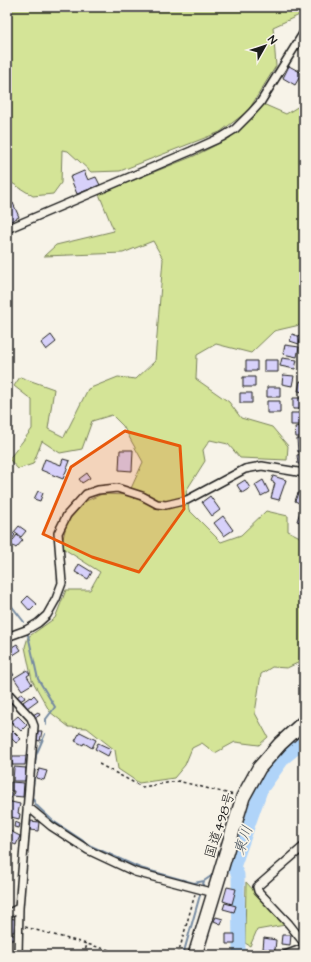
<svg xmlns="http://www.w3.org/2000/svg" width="311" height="962" font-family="'Architects Daughter','Klee One',sans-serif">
<rect width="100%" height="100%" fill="#f7f3e8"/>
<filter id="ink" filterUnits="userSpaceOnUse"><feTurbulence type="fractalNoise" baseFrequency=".025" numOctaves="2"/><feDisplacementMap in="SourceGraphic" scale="8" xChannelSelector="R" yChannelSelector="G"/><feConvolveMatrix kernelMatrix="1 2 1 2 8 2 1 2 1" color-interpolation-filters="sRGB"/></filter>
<g filter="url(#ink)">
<!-- green -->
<path fill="#d4e497" stroke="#78805a" d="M7 7H304V13L273 27 276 66 248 111 220 132 120 171 91 172 68 151 62 150 61 183 53 194 33 196 7 180Z
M304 103V324L274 331 251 353 216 344 197 355 196 379 229 402 241 418 272 427 288 446 287 460 240 458 228 444 210 440 203 450 205 461 186 491 189 510 221 542 241 535 266 511 288 516V531L304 539V660L287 668 272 667 261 674 255 713 268 737 259 745 235 742 215 753 202 743 192 748 185 765 174 778 139 783 118 769 115 750 87 728 69 727 50 712 32 680 25 647 28 637 55 618 66 590H90L100 572 61 547 67 522 86 501 102 494 128 495 143 462 123 426 112 415 92 421 82 449 60 453 42 441 33 464 18 469 9 459 32 429V400L14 386 20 377 54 389 48 429 64 437 88 389 118 377 136 379 155 361 163 259 153 241 123 253 44 256 56 245 114 231 99 194 194 156 230 138 263 104 286 114Z
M246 882 285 925 257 930 250 946 245 943Z"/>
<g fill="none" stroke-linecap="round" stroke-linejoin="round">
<!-- stream -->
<path stroke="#758aa1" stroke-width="2" d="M7 600 24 622
M28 635 38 679 55 707 46 719V725
M45 734 36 755 32 797 36 805 53 821 91 846 140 868 194 883 204 881 214 874
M183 955 204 881"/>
<!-- river -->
<path stroke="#b0d4f9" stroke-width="13" d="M240 955 239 949 238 875 234 867 261 790 284 758 304 742"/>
</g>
<!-- building -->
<path fill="#d7d1fa" stroke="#1c1c1c" d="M289 66 302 73 295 85 283 78Z
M84 171 88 180 96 177 100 185 77 194 70 177Z
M13 203 19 217 7 223V206Z
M292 334 301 337 299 344 290 341Z
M51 335 56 342 46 350 41 343Z
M285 345 299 347 297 357 283 354Z
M282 358 297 360 295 369 280 366Z
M264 360H278V372H264Z
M246 361H257V371H246Z
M283 375 294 376 292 386 282 384Z
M243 377H255V387H243Z
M300 381 304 382V392L298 391Z
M267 387H280V397H267Z
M240 393H252V403H240Z
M293 398H304V409H293Z
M267 401H280V413H267Z
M291 413H303V425H291Z
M304 426V437H296L295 427Z
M297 439H304V451L298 452Z
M120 450H133L132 471 119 470Z
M304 454V464H298L297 455Z
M45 459 61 465 63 459 70 461 63 479 41 470Z
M87 473 90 478 82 483 79 479Z
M273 476 286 480 279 500 271 498 275 483 271 481Z
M245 480 250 488 242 493 237 485Z
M263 480 269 492 261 496 255 485Z
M38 491 43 493 40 501 34 499Z
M298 493 304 495 301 504 295 501Z
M210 496 220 510 212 516 202 502Z
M300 512 304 513V520L303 523 297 521Z
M223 516 233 530 224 536 214 523Z
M19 526 26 531 21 537 14 532Z
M7 528 15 535 7 545Z
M17 535 23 540 16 548 10 544Z
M79 564 92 572 88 579 75 572Z
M28 596 37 604 30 611 22 602Z
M9 643 12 647 17 644 21 650 7 659V645Z
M27 670 30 674 27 676 32 684 22 690 14 678Z
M11 671 14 675 7 680V673Z
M22 693 25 698 20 701 17 697Z
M34 695 38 700 27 708 23 702 30 697 31 698Z
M38 712 40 715 35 718 33 715Z
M18 716 27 725 21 731 11 722Z
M13 731 21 739 16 743 9 736Z
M38 731H42L40 741 36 740Z
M80 732 96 740 92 748 84 743 83 745 75 741Z
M98 743 111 749 108 756 95 749Z
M12 756H26L25 765H12Z
M14 767 26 768 25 781H13Z
M39 769 47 771 44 780 36 778Z
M11 782 24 783 23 797 13 796 14 791H11Z
M7 792 11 793V798H7Z
M7 801 20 804 18 813 20 814 19 819 7 816Z
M31 821 39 822 38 831 30 830Z
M15 822 20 824 19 828 14 827Z
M10 831 20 836 16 845 7 841V838Z
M227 887 236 889 232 904 223 901Z
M225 903 236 906 234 912 223 909Z
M216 917 223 919 221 924 214 921Z
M7 918 15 919 14 932H7Z
M7 933 13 934V940H7Z
M226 934H235V944H226Z
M282 935H291L290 945 281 944Z
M264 938 276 940 275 950 263 949Z"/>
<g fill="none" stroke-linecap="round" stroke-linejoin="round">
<defs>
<path id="street" d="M7 229 191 151 222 137 235 129 251 113 260 103 304 32
M7 637 26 630 38 623 47 615 56 599 62 583 58 533 67 515 86 494 98 490 117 488 142 496 157 504 166 505 187 500 245 469 262 466 304 473
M7 692 31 718 34 726 19 908 18 955
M27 806 51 826 88 850 135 872 214 893
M304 846 257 887 258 891 289 924 304 943
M7 914 19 908
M285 955 304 948"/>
<path id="highway" d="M195 955 214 893 243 797 259 768 280 744 304 722"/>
</defs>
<!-- street casing -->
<use href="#street" stroke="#1c1c1c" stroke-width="10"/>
<!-- highway casing -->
<use href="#highway" stroke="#1c1c1c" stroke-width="16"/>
<!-- path -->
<path stroke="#1c1c1c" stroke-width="1.5" stroke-dasharray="3 3" stroke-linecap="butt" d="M99 764 142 787 178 781 234 795
M25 927 127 955
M84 955 87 944
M178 955 195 894"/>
<!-- street -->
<use href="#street" stroke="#f7f3e8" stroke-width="7"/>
<!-- highway -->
<use href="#highway" stroke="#f7f3e8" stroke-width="13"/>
</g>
</g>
<!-- marked area -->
<path fill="#e8590c" fill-opacity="0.2" stroke="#e8590c" stroke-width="3" stroke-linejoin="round" d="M125 431 180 446 184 509 139 572 92 557 43 534 71 467Z"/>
<g text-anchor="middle" stroke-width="3.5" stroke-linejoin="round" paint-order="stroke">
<!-- street labels -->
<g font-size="14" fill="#1c1c1c" stroke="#f7f3e8">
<text transform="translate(219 825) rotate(-72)" y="5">国道498号</text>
</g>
<!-- water labels -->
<g font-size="15" font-style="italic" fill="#48535e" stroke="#f7f3e8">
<text transform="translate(243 840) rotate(-71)" y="5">東川</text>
</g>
</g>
<!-- margin -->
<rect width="311" height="962" fill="none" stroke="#f7f3e8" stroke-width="24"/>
<rect x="12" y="12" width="287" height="938" fill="none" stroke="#1c1c1c" stroke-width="1.5" filter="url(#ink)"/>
<!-- north arrow -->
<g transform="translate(265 46) rotate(51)" stroke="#f7f3e8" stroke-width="3" paint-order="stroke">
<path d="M0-3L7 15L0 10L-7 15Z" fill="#1c1c1c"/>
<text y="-6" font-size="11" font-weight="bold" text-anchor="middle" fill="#1c1c1c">N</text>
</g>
</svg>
